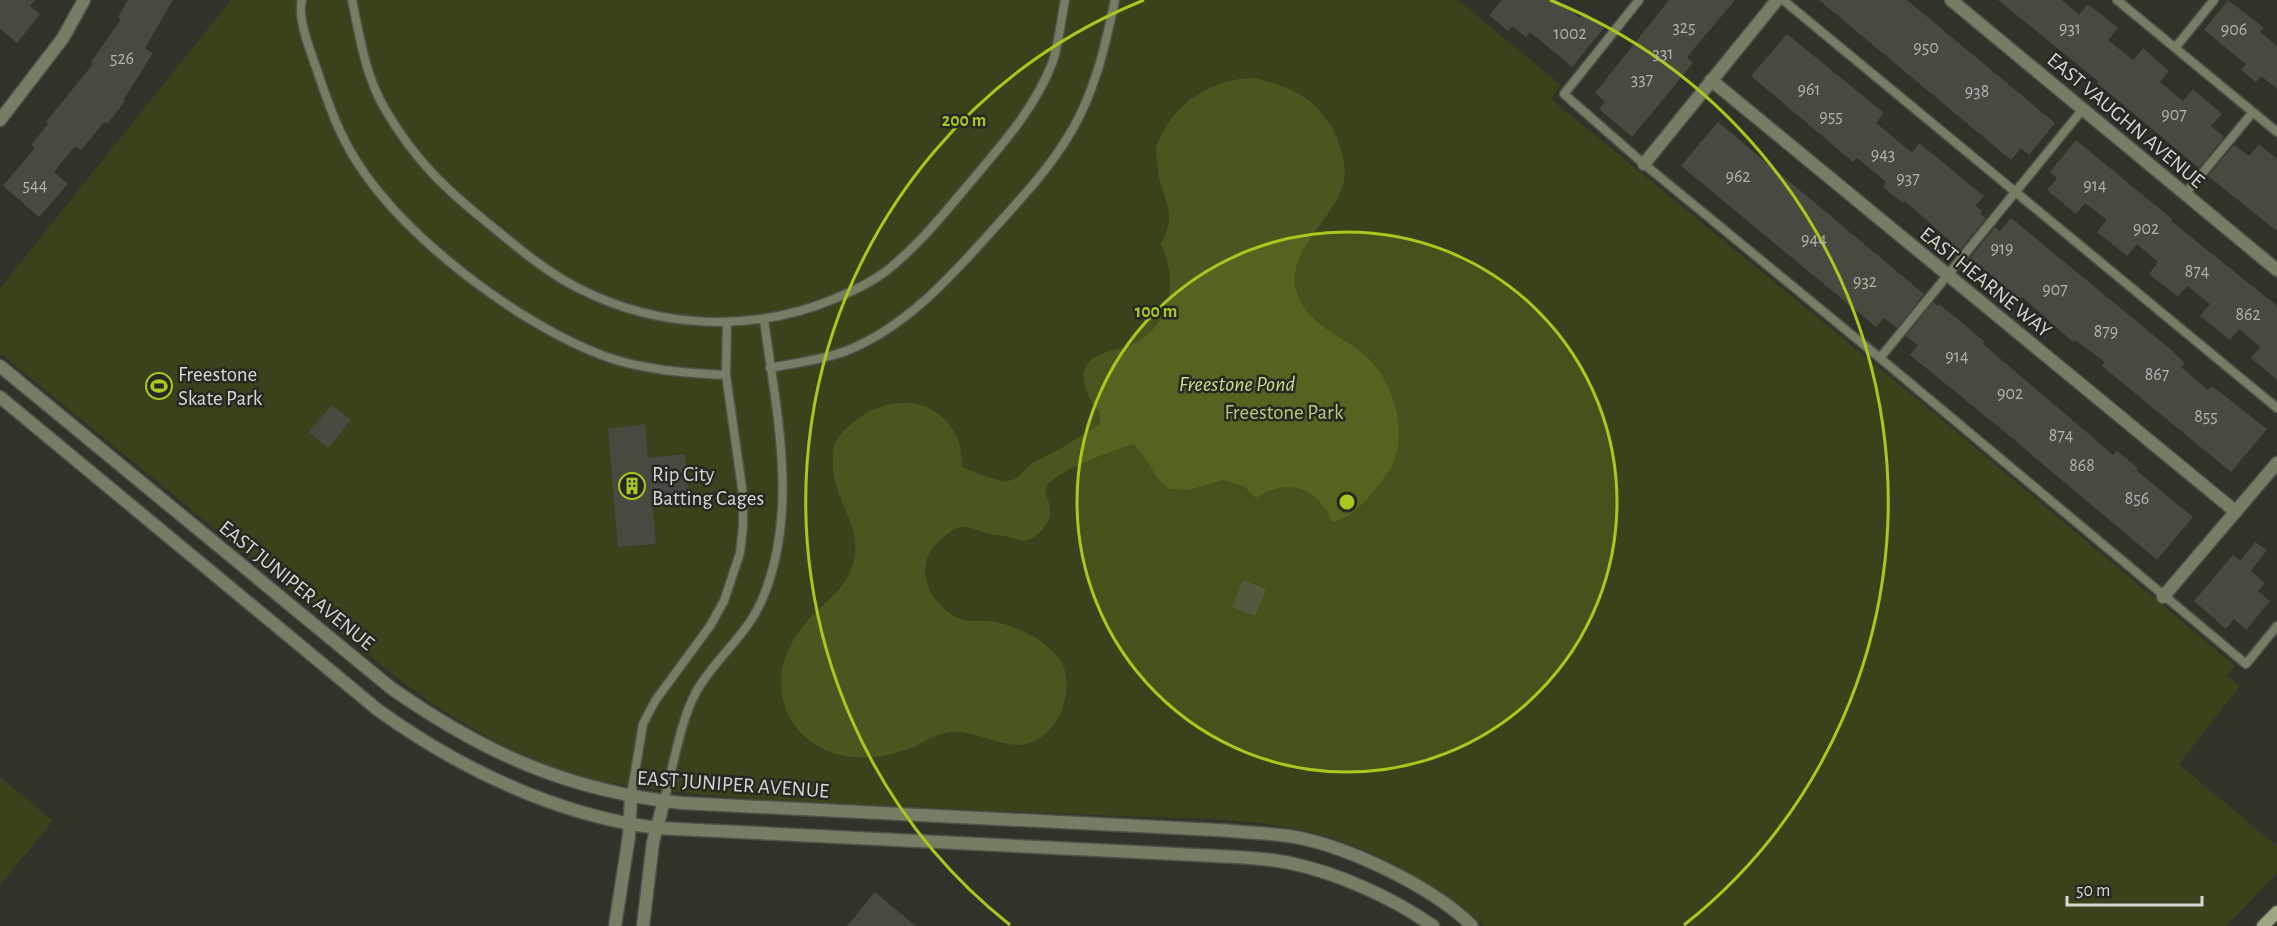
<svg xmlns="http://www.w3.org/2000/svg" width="2277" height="926" font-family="'Alegreya Sans',sans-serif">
<rect width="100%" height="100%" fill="#30332a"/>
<!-- green -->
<path fill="#39421b" d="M231 0H1458L1561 85 1551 99 1933 412 2235 666 2227 675 2240 686 2179 764 2277 846V873L2226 926H1484C1437 885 1384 854 1324 836 1262 817 1184 819 1118 816 1018 812 919 808 819 803 761 800 704 796 647 788 630 785 612 784 595 780 521 762 452 720 392 674L0 353V288Z
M0 777 53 821 0 885Z"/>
<!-- water -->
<path fill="#495620" d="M1252 78C1271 81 1298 90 1313 104 1318 108 1321 113 1325 118 1333 127 1338 138 1341 150 1344 160 1346 171 1344 181 1336 218 1286 250 1296 289 1305 325 1341 334 1366 356 1393 380 1408 431 1393 464 1391 469 1386 474 1383 479 1371 496 1353 518 1332 522 1319 488 1287 476 1256 498L1244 486 1222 480 1189 490 1170 489 1161 483 1140 451 1133 444C1116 449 1051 473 1046 488 1044 495 1049 500 1050 507 1052 520 1042 534 1030 539 1020 543 1014 537 1005 536 998 535 992 535 986 533 965 526 961 522 944 537 935 544 928 552 926 563 921 585 938 607 956 617 967 623 978 620 989 621 1015 624 1054 642 1064 668 1069 682 1066 700 1061 713 1057 721 1051 728 1045 734 1016 761 983 729 951 732 936 733 922 744 908 749 873 762 832 762 803 735 791 724 785 711 782 695 777 660 795 631 820 608 833 596 846 585 852 567 866 527 831 500 833 460 833 454 833 446 836 441 839 435 845 430 849 426 881 396 932 391 956 435 961 443 961 457 962 467L979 474 1005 482 1015 479 1031 464 1060 449 1100 424C1100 423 1100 415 1100 414 1099 410 1094 407 1092 403 1088 396 1082 380 1084 372 1090 349 1116 353 1133 344 1172 325 1178 280 1161 244 1176 215 1167 207 1159 178 1158 174 1157 156 1156 151 1156 144 1159 139 1162 134 1179 99 1215 79 1252 78Z"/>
<!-- building -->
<path fill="#484a41" d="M0 0H35L30 6 40 14 17 43 0 29Z
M128 0H173L145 48 153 53 124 99 125 101 107 124 104 122 81 150 75 146 54 172 68 184 39 217 3 186 35 148 31 145 48 124 46 122 93 64 91 62 121 19 118 17Z
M1502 0H1557L1580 18 1585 12 1604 28 1572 67 1530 32 1526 37 1512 26 1508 31 1489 15Z
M1669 0H1735L1687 57 1693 63 1632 137 1599 109 1605 102 1595 93Z
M1819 0H1907L2055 123 2029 155 2021 148 2011 160Z
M1998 0H2062L2079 15 2088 4 2118 28 2108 40 2133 60 2143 48 2169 71 2160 82 2183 101 2193 89 2222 114 2211 126 2224 137 2199 168 2097 83 2098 81Z
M2228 0 2264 28 2260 32 2277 46V89L2261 76 2256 82 2241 70 2246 64 2204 30Z
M1787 34 1884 113 1876 123 1912 153 1919 143 1984 196 1976 206 1982 211 1980 214 1986 218 1960 250 1905 201 1903 203 1883 187 1886 182 1857 158 1853 162 1751 76Z
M1718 122 1924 294 1897 328 1884 318 1876 327 1681 166Z
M2076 140 2172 219 2171 221 2277 306V380L2251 358 2260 347 2239 329 2230 340 2200 316 2210 304 2187 286 2178 297 2149 274 2158 262 2137 244 2127 256 2097 232 2107 220 2085 203 2076 214 2047 190 2057 178 2050 172Z
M2259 144 2277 159V231L2208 176 2234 145 2249 156Z
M2011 218 2169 348 2185 363 2181 367 2208 390 2212 386 2267 429 2231 472 2102 366 2105 362 2075 340 2073 342 2022 297 2020 299 1970 258 1995 227 2000 231Z
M1933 302 1938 306 1939 304 1966 326 1985 342 1983 344 2084 430 2113 455 2117 451 2138 468 2136 470 2193 517 2157 560 2000 428 1910 355 1918 345 1906 336Z
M332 405 351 420 328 448 309 432Z
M645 424 648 458 685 454 689 492 652 496 656 544 618 547 608 429Z
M2255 542 2267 550 2251 571 2265 583 2258 591 2270 601 2246 630 2234 619 2226 629 2194 601 2233 555 2240 561Z
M1243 580 1266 589 1255 616 1232 607Z
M875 892 916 926H847Z"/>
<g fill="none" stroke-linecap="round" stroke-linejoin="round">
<defs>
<path id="service" d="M302 0C296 20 314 59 320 79 330 108 340 136 357 162 405 238 520 325 604 356 643 370 685 373 726 375
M352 0C360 38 365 75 385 109 414 159 444 188 489 224 517 247 545 271 578 288 658 329 752 333 834 299 851 292 870 283 885 272 917 247 942 216 968 185 1000 147 1035 109 1053 61 1059 42 1061 20 1065 0
M1639 0 1564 94 1644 164 1880 358 2246 664 2277 626
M1783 0 2277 408
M2117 0 2277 132
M2175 48 2214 0
M2185 194 2253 112
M1880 358 2083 109
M770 368C795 363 822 360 846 351 909 326 955 272 999 223 1030 189 1061 155 1081 113 1099 75 1106 41 1115 0
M631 796 643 724 655 701 710 626 724 601 740 553 743 526V495L726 375 727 322
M664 801C673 768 680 722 696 692 715 658 750 633 764 595 799 508 776 410 764 320"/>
<path id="minor" d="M1951 0 2277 270
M1711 80 2236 512
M0 120 63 38 84 0
M1644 164 1777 0
M2163 597 2277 463
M615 926 629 836 631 796
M643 926 653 842 664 801"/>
<path id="tertiary" d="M0 366 391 688C484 753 568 791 682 803L1217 830C1243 832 1270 833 1295 837 1349 847 1433 887 1472 926
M0 397 378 710C460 769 556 815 657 828L1216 856C1241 857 1265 858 1290 863 1338 873 1393 898 1433 926"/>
<path id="secondary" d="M2263 926 2277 912"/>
</defs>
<!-- service casing -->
<use href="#service" stroke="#4e5148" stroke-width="11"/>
<!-- minor casing -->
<use href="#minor" stroke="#4e5148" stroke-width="15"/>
<!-- tertiary casing -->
<use href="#tertiary" stroke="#4e5148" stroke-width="15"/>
<!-- secondary casing -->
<use href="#secondary" stroke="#4e5148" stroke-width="15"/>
<!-- service -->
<use href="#service" stroke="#767d65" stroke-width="8"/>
<!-- minor -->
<use href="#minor" stroke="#767d65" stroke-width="12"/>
<!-- tertiary -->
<use href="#tertiary" stroke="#767d65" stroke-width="12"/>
<!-- secondary -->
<use href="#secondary" stroke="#9ca782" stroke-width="12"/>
</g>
<!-- distance rings -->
<circle cx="1347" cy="502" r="270" fill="#a7c81e" fill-opacity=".12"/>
<g fill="none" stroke="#a7c81e" stroke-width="3">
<circle cx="1347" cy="502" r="270"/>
<path d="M1010 925A541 541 0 0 1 1144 0M1550 0A541 541 0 0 1 1684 925"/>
</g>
<!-- icons -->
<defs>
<symbol id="stadium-ring" viewBox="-11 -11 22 22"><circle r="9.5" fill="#262921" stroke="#a7c81e" stroke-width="1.5"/><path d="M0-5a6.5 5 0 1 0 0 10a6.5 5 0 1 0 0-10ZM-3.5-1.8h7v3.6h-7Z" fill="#a7c81e"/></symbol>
<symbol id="building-ring" viewBox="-11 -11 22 22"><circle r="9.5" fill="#262921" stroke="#a7c81e" stroke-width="1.5"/><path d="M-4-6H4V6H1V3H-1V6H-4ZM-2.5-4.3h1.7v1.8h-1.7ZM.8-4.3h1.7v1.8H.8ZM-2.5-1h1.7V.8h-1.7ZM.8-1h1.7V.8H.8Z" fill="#a7c81e"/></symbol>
</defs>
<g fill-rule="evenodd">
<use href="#stadium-ring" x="144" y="371" width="30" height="30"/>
<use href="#building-ring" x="617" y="471" width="30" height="30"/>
</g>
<g text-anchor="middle" stroke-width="5" stroke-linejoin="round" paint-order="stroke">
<!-- number labels -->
<g font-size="18" fill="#b2b4ae">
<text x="1684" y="33">325</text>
<text x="2070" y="34">931</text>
<text x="2234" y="35">906</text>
<text x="1570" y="39">1002</text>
<text x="1926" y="53">950</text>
<text x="1663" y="59">331</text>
<text x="122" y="64">526</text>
<text x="1642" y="85">337</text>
<text x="1809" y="95">961</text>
<text x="1977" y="97">938</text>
<text x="2174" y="120">907</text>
<text x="1831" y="122">955</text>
<text x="1883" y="160">943</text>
<text x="1738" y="182">962</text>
<text x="1908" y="184">937</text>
<text x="35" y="191">544</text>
<text x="2095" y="191">914</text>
<text x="2146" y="234">902</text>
<text x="1814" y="245">944</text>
<text x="2002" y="254">919</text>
<text x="2197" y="277">874</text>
<text x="1865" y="287">932</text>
<text x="2055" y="295">907</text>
<text x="2248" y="320">862</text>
<text x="2106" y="337">879</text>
<text x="1957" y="362">914</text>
<text x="2157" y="380">867</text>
<text x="2010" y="399">902</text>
<text x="2206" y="422">855</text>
<text x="2061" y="441">874</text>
<text x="2082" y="471">868</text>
<text x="2137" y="504">856</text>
</g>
<!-- street labels -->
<g font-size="21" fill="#d6d7d2" stroke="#262921">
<text transform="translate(2126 120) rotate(40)" y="7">EAST VAUGHN AVENUE</text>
<text transform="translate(1986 282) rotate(39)" y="7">EAST HEARNE WAY</text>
<text transform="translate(297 585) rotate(39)" y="7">EAST JUNIPER AVENUE</text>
<text transform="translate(733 784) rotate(4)" y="7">EAST JUNIPER AVENUE</text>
</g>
<!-- poi labels -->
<g font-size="21" fill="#d6d7d2" stroke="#262921" text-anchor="start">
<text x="178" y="381">Freestone<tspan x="178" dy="24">Skate Park</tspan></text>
<text x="652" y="481">Rip City<tspan x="652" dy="24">Batting Cages</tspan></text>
</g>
<!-- park labels -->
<g font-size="21" fill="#b4ca78" stroke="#262921">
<text x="1284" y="419">Freestone Park</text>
</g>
<!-- water labels -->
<g font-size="22" font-style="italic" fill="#c8de8c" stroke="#262921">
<text x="1237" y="391">Freestone Pond</text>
</g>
</g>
<circle cx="1347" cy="502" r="9" fill="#a7c81e" stroke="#262921" stroke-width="3"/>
<g font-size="18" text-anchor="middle" font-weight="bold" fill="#a7c81e" stroke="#262921" stroke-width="5" stroke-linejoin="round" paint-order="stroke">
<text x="964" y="126">200 m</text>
<text x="1156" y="317">100 m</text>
</g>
<!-- scale -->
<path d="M2067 896v9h135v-9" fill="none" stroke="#d6d7d2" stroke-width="3"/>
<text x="2076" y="896" font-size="18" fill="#d6d7d2" stroke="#262921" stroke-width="4.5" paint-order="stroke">50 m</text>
</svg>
